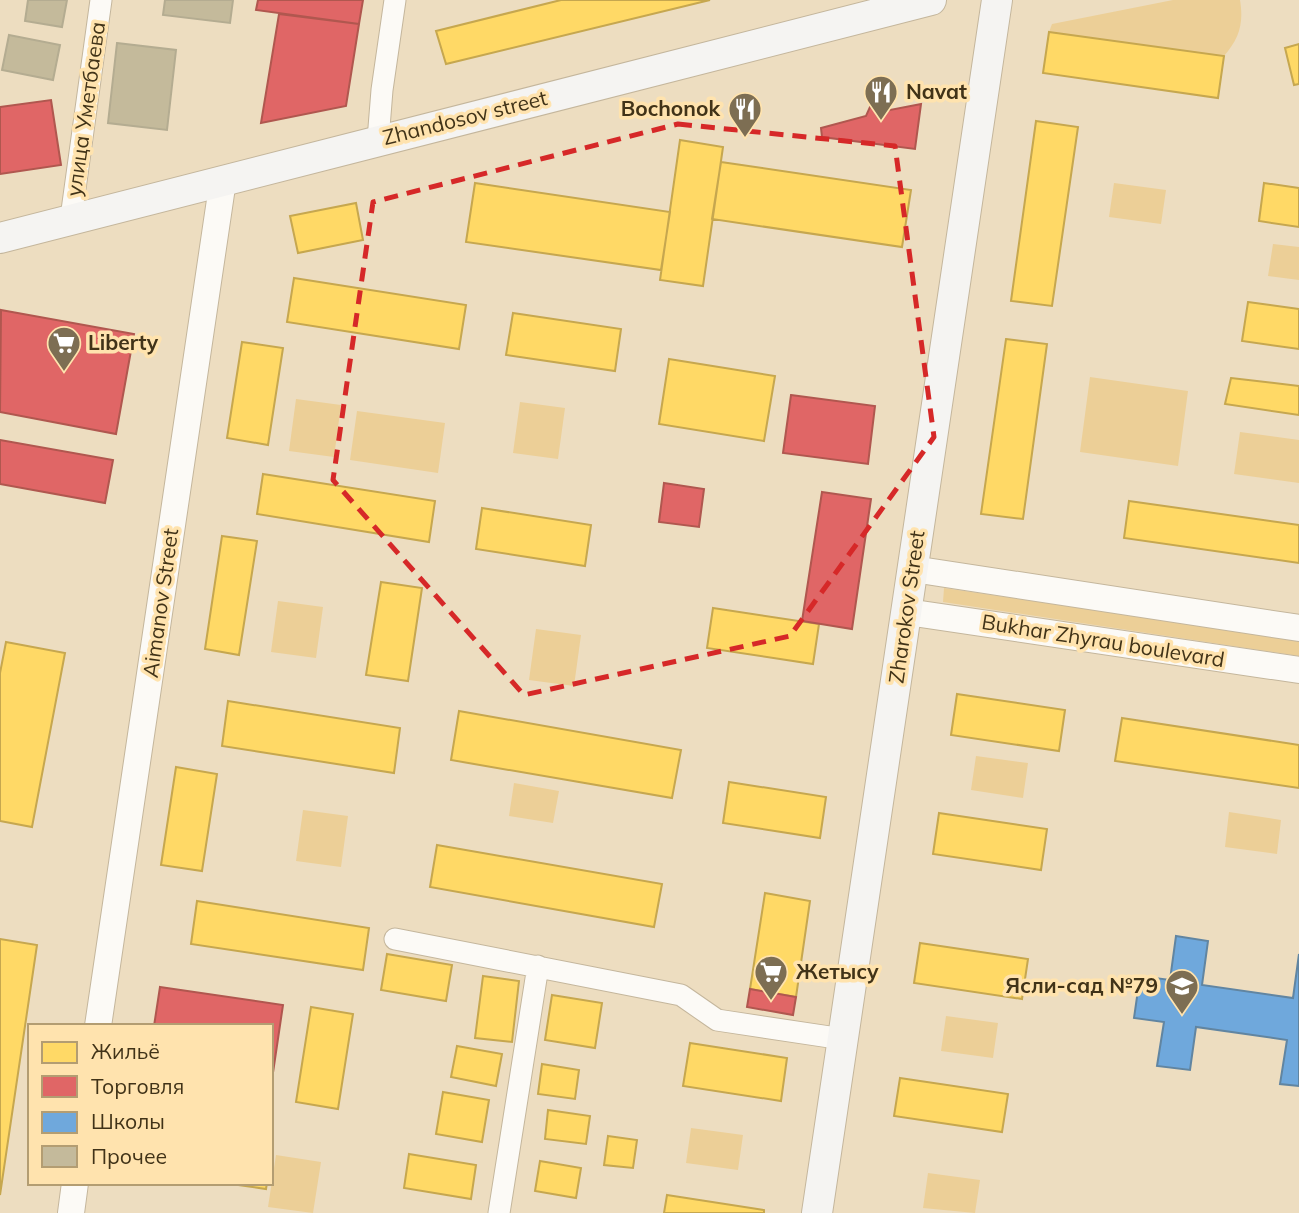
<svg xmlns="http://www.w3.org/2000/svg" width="1299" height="1213" font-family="Mulish,sans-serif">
<rect width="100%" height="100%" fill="#edddc0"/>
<!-- green -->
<path fill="#eccf97" d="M1173 0H1240C1244 24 1239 39 1224 56L1049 32 1052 24Z
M1114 183 1166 190 1161 224 1109 217Z
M1273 244 1299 247V280L1268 276Z
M1090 377 1188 391 1178 466 1080 452Z
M296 399 341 405 334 457 289 451Z
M520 402 565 408 558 459 513 453Z
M357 411 445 423 438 473 350 460Z
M1240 432 1299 440V483L1234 474Z
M944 588 1299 640V656L943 602Z
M278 601 323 607 316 658 271 652Z
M536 629 581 635 574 686 529 680Z
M976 756 1028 763 1023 798 971 790Z
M514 783 559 791 553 823 509 816Z
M303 810 348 816 341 867 296 861Z
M1229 812 1281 820 1277 854 1225 847Z
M946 1016 998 1023 993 1058 941 1051Z
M691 1128 743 1135 738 1170 686 1163Z
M276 1155 321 1162 313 1213 268 1207Z
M928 1173 980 1180 975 1213 923 1208Z"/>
<!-- homes -->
<path fill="#ffd966" stroke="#c6a74f" stroke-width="2" d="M561 0H710L446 64 436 31Z
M1049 32 1224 56 1218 98 1043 73Z
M1299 44V84L1294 85 1285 48Z
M1036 121 1078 127 1052 306 1011 301Z
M680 140 723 147 703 286 660 280Z
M721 162 911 190 902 247 712 219Z
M475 183 670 212 661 270 466 242Z
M1264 183 1299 188V227L1259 221Z
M356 203 363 240 298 253 290 216Z
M294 278 466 305 459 349 287 322Z
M1248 302 1299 309V349L1242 341Z
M513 313 621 329 615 371 506 355Z
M1006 339 1047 344 1023 519 981 514Z
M242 342 283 348 268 445 227 438Z
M669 359 775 376 764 441 659 424Z
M1231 378 1299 386V415L1225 404Z
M263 474 435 501 429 542 257 514Z
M1129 501 1299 525V563L1124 538Z
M482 508 591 525 585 566 476 549Z
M222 536 257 541 239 655 205 649Z
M381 582 422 588 408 681 366 675Z
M713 608 819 624 813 664 707 648Z
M6 642 65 653 32 827 0 821V673Z
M957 694 1065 710 1059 751 951 735Z
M228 701 400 728 394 773 222 746Z
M459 711 681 750 672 798 451 760Z
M1122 718 1299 745V788L1115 761Z
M176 767 217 774 202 871 161 865Z
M729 782 826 797 820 838 723 823Z
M939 813 1047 829 1041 870 933 854Z
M437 845 662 884 654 927 430 887Z
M765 893 810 901 796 997 750 989Z
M197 901 369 928 363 970 191 944Z
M0 939 37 945 0 1195Z
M920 943 1028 959 1022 999 914 983Z
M387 954 452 965 446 1001 381 990Z
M483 976 519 981 512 1042 475 1038Z
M552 995 602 1003 595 1048 545 1040Z
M311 1007 353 1014 338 1109 296 1102Z
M690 1043 787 1058 781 1101 683 1086Z
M457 1046 502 1054 496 1086 451 1077Z
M542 1064 579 1070 575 1099 538 1094Z
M900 1078 1008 1094 1002 1132 894 1116Z
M443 1092 489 1100 482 1142 436 1134Z
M548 1110 590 1116 586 1144 545 1139Z
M608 1136 637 1140 633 1168 604 1165Z
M409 1154 476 1165 471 1199 404 1188Z
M540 1161 581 1168 576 1198 535 1191Z
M224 1183H267L266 1189Z
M667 1195 764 1210V1213H664Z"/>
<!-- shops -->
<path fill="#e06666" stroke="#b0574f" stroke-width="2" d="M258 0H363L359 24 256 10Z
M279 14 359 24 346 106 261 123Z
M51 100 61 165 0 174V107Z
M921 104 915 149 822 137 821 128 866 116 870 107H881L885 111Z
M1 310 134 334 116 434 0 412Z
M791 395 875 406 868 464 783 453Z
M0 440 113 460 105 503 0 484Z
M664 483 704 489 699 527 659 522Z
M822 492 871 499 852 629 802 621Z
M160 987 283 1005 271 1086V1026H154Z
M750 989 796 997 793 1015 747 1007Z"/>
<!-- schools -->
<path fill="#6fa8dc" stroke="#6185a1" stroke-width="2" d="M1176 936 1208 941 1202 985 1293 998 1299 954V1086L1280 1084 1287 1040 1196 1027 1190 1070 1157 1066 1164 1022 1134 1018 1140 976 1170 980Z"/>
<!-- building -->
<path fill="#c4ba9b" stroke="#b4ac91" stroke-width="2" d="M28 0H67L62 27 25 21Z
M165 0H233L230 23 163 15Z
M9 35 60 45 53 80 2 70Z
M117 43 176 50 167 130 108 123Z"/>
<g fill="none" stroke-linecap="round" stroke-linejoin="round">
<defs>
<path id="minor" d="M378 140 382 90 395 0
M71 218 101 0
M395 939 681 995 717 1020 843 1039
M499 1213 538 966"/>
<path id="tertiary" d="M913 569 1299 628
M907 612 1299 670
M98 1026 223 180
M71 1213 75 1183"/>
<path id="secondary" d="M0 238 931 0
M817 1213 997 0"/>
</defs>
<!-- minor casing -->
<use href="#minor" stroke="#c4b69c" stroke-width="23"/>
<!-- tertiary casing -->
<use href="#tertiary" stroke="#c4b69c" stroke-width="28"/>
<!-- secondary casing -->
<use href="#secondary" stroke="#c4b69c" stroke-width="32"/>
<!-- minor -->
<use href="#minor" stroke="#fcfaf6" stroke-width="21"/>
<!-- tertiary -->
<use href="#tertiary" stroke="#fcfaf6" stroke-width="26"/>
<!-- secondary -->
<use href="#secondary" stroke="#f5f4f2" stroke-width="30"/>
</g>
<!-- marked area -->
<path fill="none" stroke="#d62828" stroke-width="5" stroke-dasharray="14 9" stroke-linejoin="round" d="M678 124 895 146 934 437 790 636 524 695 333 480 373 202Z"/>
<!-- icons -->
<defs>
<symbol id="restaurant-pin" viewBox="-11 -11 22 30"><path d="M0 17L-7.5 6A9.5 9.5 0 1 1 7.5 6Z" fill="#7d6e53" stroke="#ffe3ae"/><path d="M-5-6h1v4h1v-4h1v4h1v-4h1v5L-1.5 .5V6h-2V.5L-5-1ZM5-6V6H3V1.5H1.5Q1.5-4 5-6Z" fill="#fff"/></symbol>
<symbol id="supermarket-pin" viewBox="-11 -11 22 30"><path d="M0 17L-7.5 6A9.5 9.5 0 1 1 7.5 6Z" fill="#7d6e53" stroke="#ffe3ae"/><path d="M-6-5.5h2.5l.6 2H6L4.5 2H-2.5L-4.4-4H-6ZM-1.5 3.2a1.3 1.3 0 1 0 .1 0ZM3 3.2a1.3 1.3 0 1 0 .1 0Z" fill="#fff"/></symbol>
<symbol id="school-pin" viewBox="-11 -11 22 30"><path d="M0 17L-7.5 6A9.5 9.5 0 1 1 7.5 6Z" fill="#7d6e53" stroke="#ffe3ae"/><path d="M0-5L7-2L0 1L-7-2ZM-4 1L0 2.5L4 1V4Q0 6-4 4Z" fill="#fff"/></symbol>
</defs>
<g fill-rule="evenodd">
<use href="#restaurant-pin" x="862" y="73" width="38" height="52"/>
<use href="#restaurant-pin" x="726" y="90" width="38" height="52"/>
<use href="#supermarket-pin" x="45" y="324" width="38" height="52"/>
<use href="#supermarket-pin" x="752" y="953" width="38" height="52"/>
<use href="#school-pin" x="1163" y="967" width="38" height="52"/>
</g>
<g text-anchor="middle" stroke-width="7" stroke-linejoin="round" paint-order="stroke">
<!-- poi labels -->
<g font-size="21" font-weight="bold" fill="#413318" stroke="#ffe3ae" text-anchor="start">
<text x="906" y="99">Navat</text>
<text x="720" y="116" text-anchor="end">Bochonok</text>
<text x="88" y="350">Liberty</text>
<text x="796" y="979">Жетысу</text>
<text x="1158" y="993" text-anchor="end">Ясли-сад №79</text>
</g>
<!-- street labels -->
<g font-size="21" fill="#413318" stroke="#ffe3ae">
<text transform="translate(86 109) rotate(-82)" y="7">улица Уметбаева</text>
<text transform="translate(465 118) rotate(-14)" y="7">Zhandosov street</text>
<text transform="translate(161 603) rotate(-82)" y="7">Aimanov Street</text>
<text transform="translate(907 607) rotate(-82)" y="7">Zharokov Street</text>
<text transform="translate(1103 641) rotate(9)" y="7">Bukhar Zhyrau boulevard</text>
</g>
</g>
<!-- legend -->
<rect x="28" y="1024" width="245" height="161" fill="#ffe3ae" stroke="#b39d72" stroke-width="2"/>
<rect x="42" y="1042" width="35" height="21" fill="#ffd966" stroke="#b39d72" stroke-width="2"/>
<text x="91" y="1059" font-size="21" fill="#413318">Жильё</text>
<rect x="42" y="1076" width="35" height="21" fill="#e06666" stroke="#b39d72" stroke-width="2"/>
<text x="91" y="1094" font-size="21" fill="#413318">Торговля</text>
<rect x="42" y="1112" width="35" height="21" fill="#6fa8dc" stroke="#b39d72" stroke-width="2"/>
<text x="91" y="1129" font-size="21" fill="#413318">Школы</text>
<rect x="42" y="1146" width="35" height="21" fill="#c4ba9b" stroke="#b39d72" stroke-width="2"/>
<text x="91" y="1164" font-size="21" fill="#413318">Прочее</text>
</svg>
